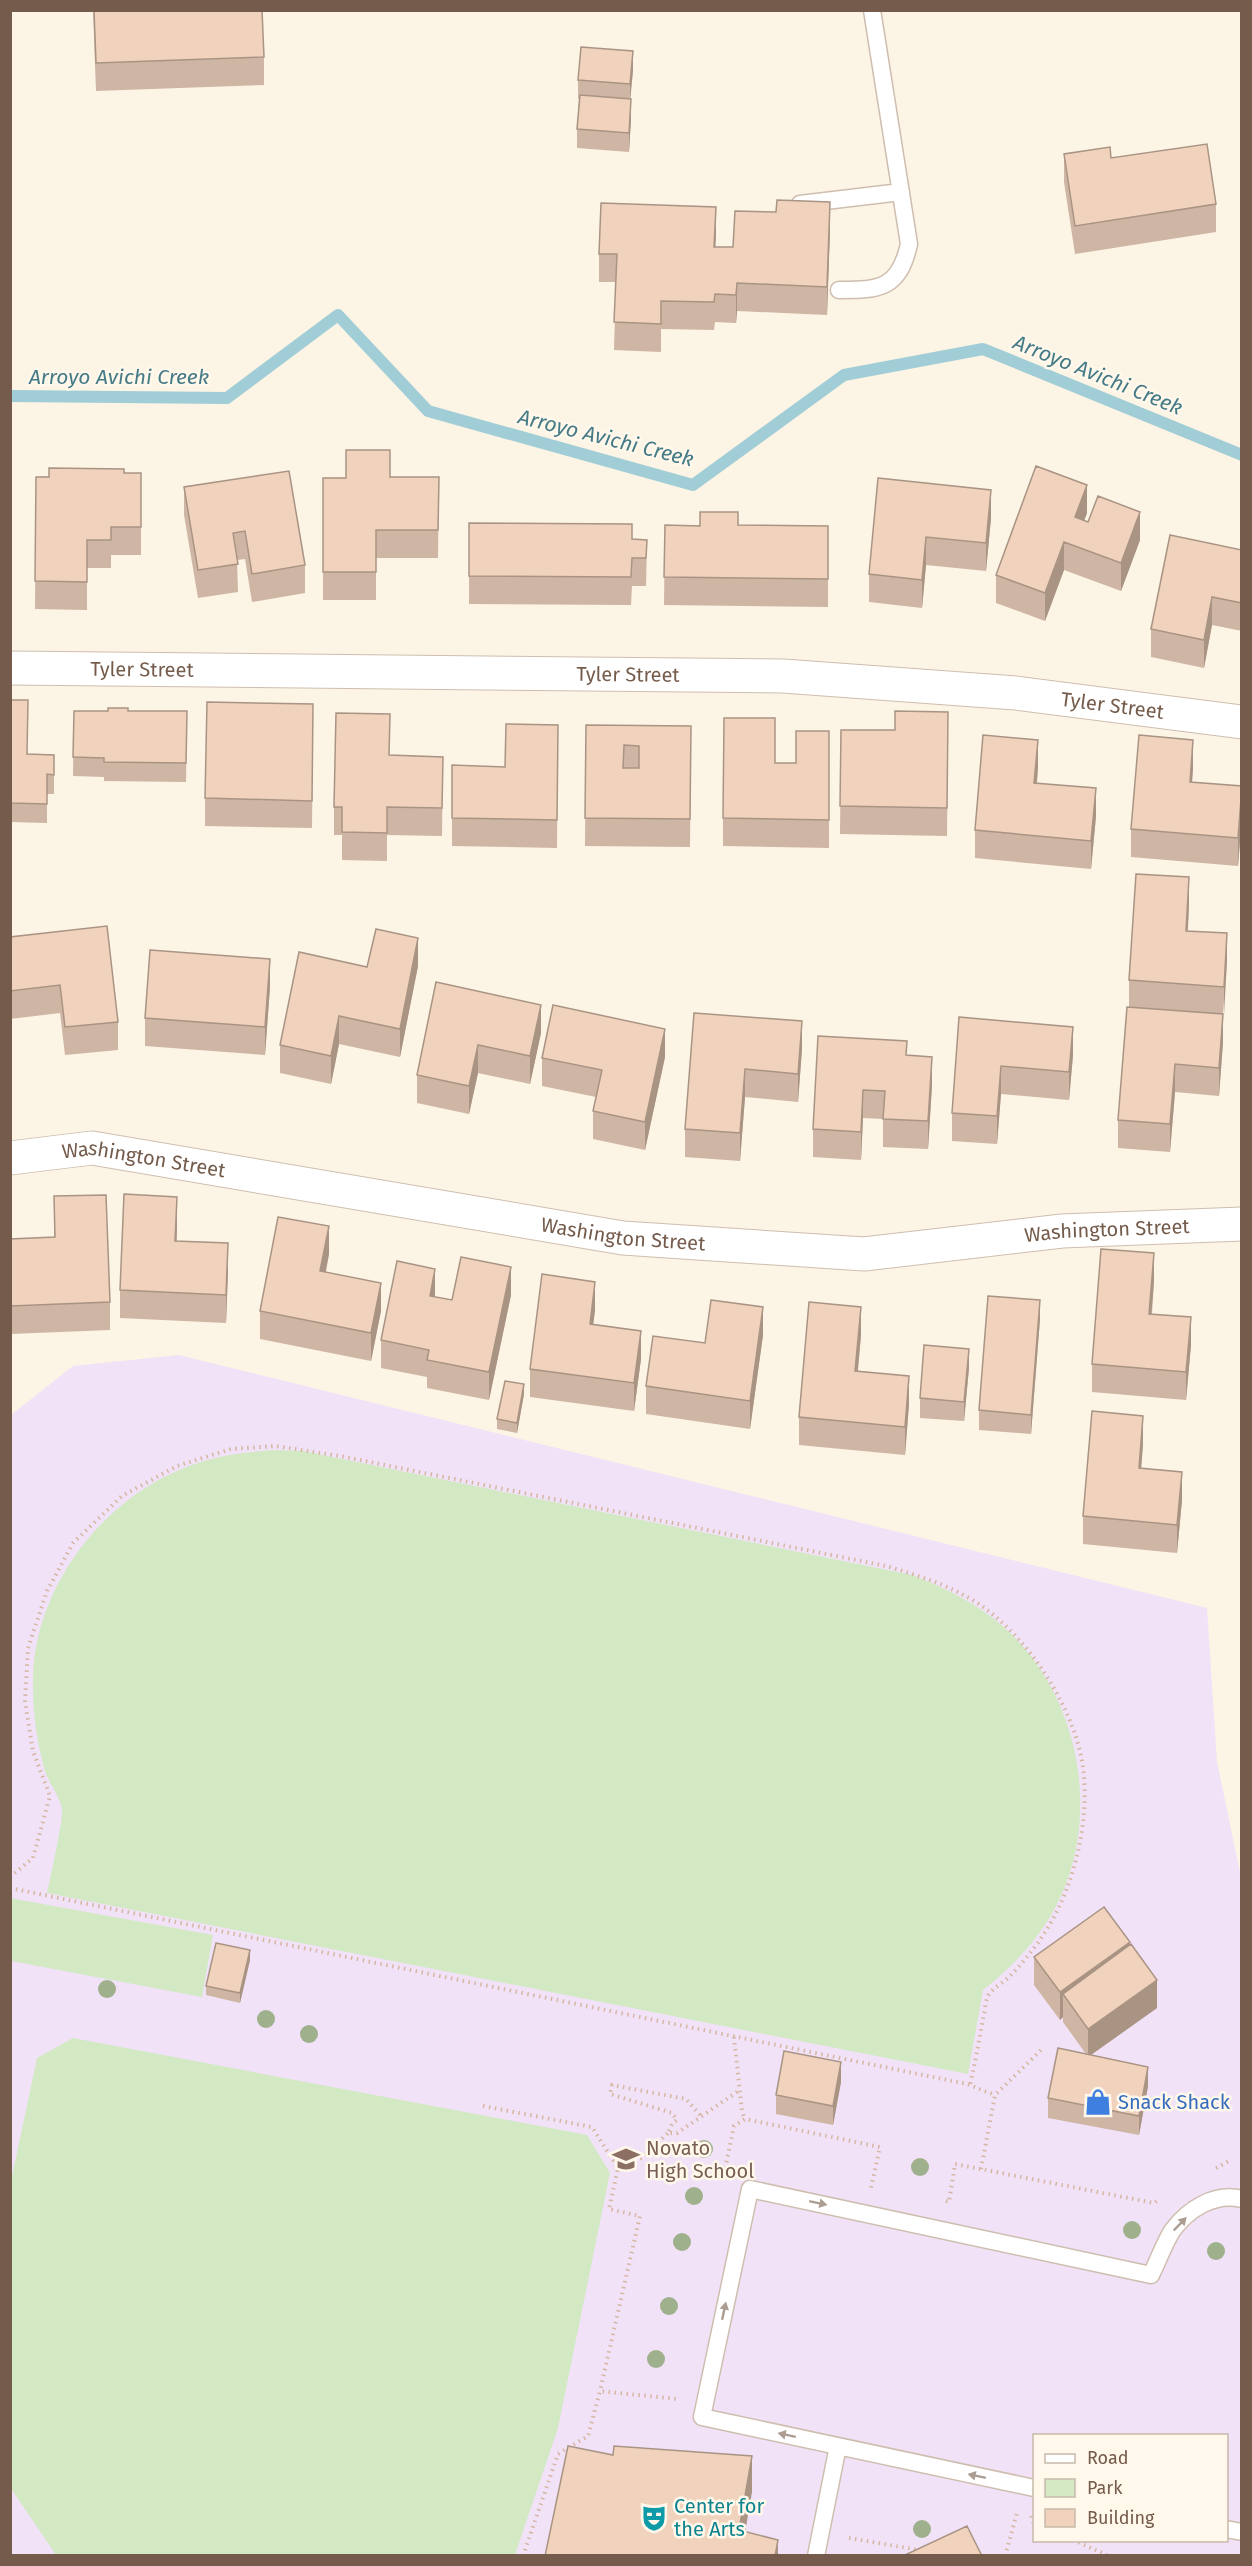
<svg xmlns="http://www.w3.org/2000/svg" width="1252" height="2566" font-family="'Fira Sans',sans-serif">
<rect width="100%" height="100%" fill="#fcf4e5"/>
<!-- education -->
<path fill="#f1e2f8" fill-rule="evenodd" d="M179 1355 1207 1608 1217 1762 1242 1882 1241 2555 11 2556V1415L73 1366ZM1034 2436H1226V2540H1034Z"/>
<!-- green -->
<path fill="#d2e9c4" d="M274 1450 303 1451 912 1575C946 1588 978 1604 1006 1629 1084 1700 1105 1830 1048 1920 1030 1948 1009 1970 983 1990L968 2074 47 1893C50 1879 64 1817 62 1808 59 1795 49 1783 45 1771 37 1743 33 1715 33 1686 31 1595 96 1506 177 1471 208 1457 241 1452 274 1450Z
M10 1898 213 1935 202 1997 11 1961Z
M73 2038 587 2135 610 2173 558 2428 515 2555H56L10 2487 11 2181 37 2058Z"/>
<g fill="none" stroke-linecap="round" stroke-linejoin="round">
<!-- stream -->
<path stroke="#a1cdd7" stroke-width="12" d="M10 396 227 398 338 315 428 411 693 485 844 375 983 349 1242 455"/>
<defs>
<path id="lane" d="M800 204 901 192
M839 290C880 290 899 289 909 244L872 10
M1034 2488 702 2417 750 2189 1151 2275C1158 2261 1164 2244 1172 2231 1188 2209 1215 2192 1242 2199
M1226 2529 1242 2532
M816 2556 838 2446"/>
<g id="street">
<path id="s1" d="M10 668 783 676 1016 693 1242 722"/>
<path id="s2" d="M10 1158 92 1148 623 1238 864 1254 1062 1231 1242 1224"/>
</g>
</defs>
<!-- lane casing -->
<use href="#lane" stroke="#cfbeaf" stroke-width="19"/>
<!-- street casing -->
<use href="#street" stroke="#cfbeaf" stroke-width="35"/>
<!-- path -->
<path stroke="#d5b6a1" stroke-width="4" stroke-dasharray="1.5 4.5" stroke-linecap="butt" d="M10 1877 33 1858 50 1796 33 1751 25 1702 28 1648 47 1591 73 1543 122 1496 177 1466 231 1449 275 1446 340 1456 886 1566C917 1575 946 1584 974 1601 1027 1633 1080 1714 1084 1777 1087 1813 1080 1854 1067 1888 1055 1921 1035 1950 1011 1975 1005 1982 992 1988 988 1996 985 2002 985 2012 983 2019 979 2041 975 2063 970 2085
M10 1888 967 2084 995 2095
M734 2037 742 2111 745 2119
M483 2106 592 2127 618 2168 609 2209 640 2216 600 2391
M700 2115 686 2099 612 2085 610 2094 672 2113 677 2120 672 2124 668 2133H677L740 2090
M618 2168 642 2158 668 2133
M1216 2168 1229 2161
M981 2169 995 2095 1041 2050
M724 2174 734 2126 745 2119 880 2147 871 2188
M946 2201 949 2202 955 2164 1154 2203 1157 2201
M1031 2516 1034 2524
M849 2538 919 2550
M1073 2540 1109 2556
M523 2556 558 2454 588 2436 600 2391 677 2399
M1005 2556 1017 2513"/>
<!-- lane -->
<use href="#lane" stroke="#fff" stroke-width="16"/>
<!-- street -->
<use href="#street" stroke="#fff" stroke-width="33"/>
</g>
<!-- trees -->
<g fill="#9eb08c">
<circle cx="107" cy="1989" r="9"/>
<circle cx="266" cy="2019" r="9"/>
<circle cx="309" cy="2034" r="9"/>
<circle cx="704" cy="2149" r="9"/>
<circle cx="920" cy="2167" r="9"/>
<circle cx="694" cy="2196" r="9"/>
<circle cx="1132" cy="2230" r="9"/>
<circle cx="682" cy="2242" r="9"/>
<circle cx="1216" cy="2251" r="9"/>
<circle cx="669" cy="2306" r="9"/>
<circle cx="656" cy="2359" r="9"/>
<circle cx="922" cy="2529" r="9"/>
</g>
<!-- wall -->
<path fill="#cfb5a3" d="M93 10 264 57V85L96 91Z
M633 70 630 99 631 119 629 152 577 148V129L579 99H578V80Z
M1064 154 1111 158 1216 204V232L1075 254 1064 182Z
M830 230 827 315 737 311 736 323 715 322 714 330 661 329V352L614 350 616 282H599V254L716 235 715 247H733Z
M124 473H141V555H111V568H87V610L35 609 36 477Z
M439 477 438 558H376V600H323V478Z
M184 487 305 565V593L252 602 245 559 237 560 238 592 198 598 184 515Z
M991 490V518L986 571 926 565 922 608 869 602V574Z
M1087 513 1084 521 1140 540 1121 591 1064 570 1045 621 996 603V575Z
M469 523 632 539 647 540 646 586H632L631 605 469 604Z
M665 525 828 526V607L664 605Z
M1242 550V631L1212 625 1204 668 1151 657V629Z
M10 700 28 754 54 755V794H47V823L10 822Z
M74 711H187L186 782 104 781V777L73 776Z
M558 725 557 848 452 846V765L505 767Z
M586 725 691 726 690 847 585 846Z
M841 730H895L948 740 947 836 840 834Z
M829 731V848L723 846V818L775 763H796Z
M313 732 312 828 205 826V798Z
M389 755 443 757 442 836 387 835V861L342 860V835H334V807Z
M1038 768 1037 783 1096 816 1091 869 975 858V830Z
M1193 768 1192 782 1242 786V817L1238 866 1131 857V829Z
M1189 905 1188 931 1227 961 1223 1015V1042L1219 1096 1175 1092 1170 1152 1118 1148V1120L1129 1007V980Z
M10 937 118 1022V1050L65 1055 60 1013 10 1019Z
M418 966 400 1057 339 1044 331 1084 280 1073V1045L367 967Z
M436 982 541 1033 530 1084 478 1073 469 1114 417 1103V1075Z
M270 987 265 1055 145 1046V1018Z
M694 1013 802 1049 798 1102 745 1097 740 1161 685 1157V1129Z
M959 1017 1073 1055 1069 1100 1001 1094 997 1144 952 1141V1113Z
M907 1056 932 1085 928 1149 883 1147V1119L863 1118 861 1160 813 1157V1129Z
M665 1057 645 1150 593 1139V1111L596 1097 542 1086V1058Z
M54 1196 110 1302V1330L10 1334V1239L54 1237Z
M177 1225V1241L228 1271 226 1323 120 1318V1290Z
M329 1254 326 1272 381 1311 371 1361 260 1339V1311Z
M1154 1281 1152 1314 1191 1345 1186 1400 1092 1392V1364Z
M511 1295 489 1400 427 1388V1377L381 1368V1340L435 1297 452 1300Z
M595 1310 593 1324 641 1359 634 1411 530 1397V1369Z
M1040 1319 1031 1434 979 1430V1410Z
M763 1335 750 1429 646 1414V1386L705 1343Z
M861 1335 858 1371 909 1404 905 1455 799 1445V1417Z
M969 1368 964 1421 920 1418V1398Z
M524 1394 517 1433 497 1429V1419Z
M1143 1444 1141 1469 1182 1500 1177 1553 1083 1544V1516Z
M1130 1945 1157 2008 1091 2055 1148 2086 1139 2135 1048 2118V2098L1086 2054 1063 2022V2017L1060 2020 1034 1985V1957Z
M250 1960 240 2003 206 1995V1986Z
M841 2082 833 2125 776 2114V2095Z"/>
<!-- shaded-wall -->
<path fill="#a99484" d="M633 51V70L630 103V84Z
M631 99V119L629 152V133Z
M830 202V230L827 315V287Z
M716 207V235L714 275V247Z
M737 283V311L736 323V295Z
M1087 485V513L1075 545V517Z
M991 490V518L986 571V543Z
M1140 512V540L1121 591V563Z
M926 537V565L922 608V580Z
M1064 542V570L1045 621V593Z
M1212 597V625L1204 668V640Z
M1038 740V768L1034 810V783Z
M1193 740V768L1190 810V782Z
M1096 788V816L1091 869V841Z
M1242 789V817L1238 866V838Z
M1189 877V905L1186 959V931Z
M1227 933V961L1224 1015V987Z
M418 938V966L400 1057V1029Z
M270 959V987L265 1055V1027Z
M541 1005V1033L530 1084V1056Z
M1223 1014V1042L1219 1096V1068Z
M339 1016V1044L331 1084V1056Z
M802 1021V1049L798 1102V1074Z
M1073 1027V1055L1069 1100V1072Z
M665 1029V1057L645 1150V1122Z
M478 1045V1073L469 1114V1086Z
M932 1057V1085L928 1149V1121Z
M1175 1064V1092L1170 1152V1124Z
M1001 1066V1094L997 1144V1116Z
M745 1069V1097L740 1161V1133Z
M863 1090V1118L861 1160V1132Z
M177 1197V1225L175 1269V1241Z
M329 1226V1254L320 1299V1271Z
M228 1243V1271L226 1323V1295Z
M1154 1253V1281L1149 1342V1314Z
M511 1267V1295L489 1400V1372Z
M435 1269V1297L430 1296Z
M595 1282V1310L590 1352V1324Z
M381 1283V1311L371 1361V1333Z
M1040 1300V1319L1031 1434V1415Z
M763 1307V1335L750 1429V1401Z
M861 1307V1335L855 1399V1371Z
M1191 1317V1345L1186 1400V1372Z
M641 1331V1359L634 1411V1383Z
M969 1349V1368L964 1421V1402Z
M909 1376V1404L905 1455V1427Z
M524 1384V1394L517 1433V1423Z
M1143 1416V1444L1139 1496V1468Z
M1182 1472V1500L1177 1553V1525Z
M1130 1942V1970L1063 1994V2017L1060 2020V1992Z
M250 1950V1960L240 2003V1993Z
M1157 1980V2008L1088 2057V2029Z
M841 2062V2082L833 2125V2106Z
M1148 2067V2086L1139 2135V2116Z
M752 2456V2492L741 2556 739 2530Z
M778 2540V2556H775Z"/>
<!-- building -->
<path fill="#f1d3bd" stroke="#a99484" stroke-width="1.5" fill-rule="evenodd" d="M94 10H262L264 57 96 63Z
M581 47 633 51 630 84 578 80Z
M580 95 631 99 629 133 577 129Z
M1207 144 1216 204 1075 226 1064 154 1110 147 1111 158Z
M777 200 830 202 827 287 737 283 736 295 715 294 714 302 661 301V324L614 322 617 254H599L601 203 716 207 714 247H733L735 211 776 212Z
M346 450H390V477H439L438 530H376V572H323V478H346Z
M1036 466 1087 485 1075 517 1088 522 1098 496 1140 512 1121 563 1064 542 1045 593 996 575Z
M49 468 124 469V473H141V527H111V540H87V582L35 581 36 477H49Z
M289 471 305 565 252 574 245 531 233 533 238 564 198 570 184 487Z
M878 478 991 490 986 543 926 537 922 580 869 574Z
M700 512H738V525L828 526V579L664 577 665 525 700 526Z
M469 523 632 524V539L647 540 646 558H632L631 577 469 576Z
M1170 535 1242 550V603L1212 597 1204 640 1151 629Z
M10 700H28L27 754 54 755V775L47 774V804L10 803Z
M207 702 313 704 312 801 205 798Z
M108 708H128V711H187L186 763 104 762V758L73 757 74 711H108Z
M895 711 948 712 947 808 840 806 841 730H895Z
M336 713 390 714 389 755 443 757 442 808 387 807V833L342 832V807H334Z
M724 718H775V763H796V731H829V820L723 818Z
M506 724 558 725 557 820 452 818V765L505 767Z
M586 725 691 726 690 819 585 818ZM624 745 639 746V768H623Z
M983 735 1038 740 1034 783 1096 788 1091 841 975 830Z
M1139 735 1193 740 1190 782 1242 786 1238 838 1131 829Z
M1136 874 1189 877 1186 931 1227 933 1224 987 1129 980Z
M107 926 118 1022 65 1027 60 985 10 991V937Z
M376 929 418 938 400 1029 339 1016 331 1056 280 1045 299 952 367 967Z
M150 950 270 959 265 1027 145 1018Z
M436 982 541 1005 530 1056 478 1045 469 1086 417 1075Z
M553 1005 665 1029 645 1122 593 1111 602 1070 542 1058Z
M1127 1007 1223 1014 1219 1068 1175 1064 1170 1124 1118 1120Z
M694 1013 802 1021 798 1074 745 1069 740 1133 685 1129Z
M959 1017 1073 1027 1069 1072 1001 1066 997 1116 952 1113Z
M818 1036 907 1041 906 1055 932 1057 928 1121 883 1119 885 1091 863 1090 861 1132 813 1129Z
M124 1194 177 1197 175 1241 228 1243 226 1295 120 1290Z
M106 1195 110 1302 10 1306V1239L55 1237 54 1196Z
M278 1217 329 1226 320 1271 381 1283 371 1333 260 1311Z
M1101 1249 1154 1253 1149 1314 1191 1317 1186 1372 1092 1364Z
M461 1257 511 1267 489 1372 427 1360 429 1350 381 1340 397 1261 435 1269 430 1296 452 1300Z
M542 1274 595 1282 590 1324 641 1331 634 1383 530 1369Z
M988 1296 1040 1300 1031 1415 979 1410Z
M711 1300 763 1307 750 1401 646 1386 653 1336 705 1343Z
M809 1302 861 1307 855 1371 909 1376 905 1427 799 1417Z
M924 1345 969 1349 964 1402 920 1398Z
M505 1381 524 1384 517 1423 497 1419Z
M1092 1411 1143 1416 1139 1468 1182 1472 1177 1525 1083 1516Z
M1104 1907 1130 1942 1060 1992 1034 1957Z
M216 1943 250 1950 240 1993 206 1986Z
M1131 1944 1157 1980 1088 2029 1063 1994Z
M1058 2048 1148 2067 1139 2116 1048 2098Z
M784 2051 841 2062 833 2106 776 2095Z
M568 2446 613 2455 614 2446 752 2456 739 2530 778 2540 775 2556H545Z
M967 2526 982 2556H903Z"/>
<!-- one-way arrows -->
<defs><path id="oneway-solid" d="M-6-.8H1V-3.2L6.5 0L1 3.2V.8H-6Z" transform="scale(1.5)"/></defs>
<g fill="#ac9d93">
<use href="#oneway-solid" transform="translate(818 2203) rotate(12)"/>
<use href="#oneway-solid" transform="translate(1180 2224) rotate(-46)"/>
<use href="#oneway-solid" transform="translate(724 2311) rotate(-78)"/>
<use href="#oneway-solid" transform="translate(787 2435) rotate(-168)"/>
<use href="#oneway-solid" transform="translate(977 2476) rotate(-168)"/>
</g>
<!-- icons -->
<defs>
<symbol id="shop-bare" viewBox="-9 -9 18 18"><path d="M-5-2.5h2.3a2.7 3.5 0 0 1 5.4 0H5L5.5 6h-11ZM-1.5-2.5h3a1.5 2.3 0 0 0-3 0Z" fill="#3f7fe0" stroke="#fff8eb" stroke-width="2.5" paint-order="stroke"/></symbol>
<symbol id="school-bare" viewBox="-9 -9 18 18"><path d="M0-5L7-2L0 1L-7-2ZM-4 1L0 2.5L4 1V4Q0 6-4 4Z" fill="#8d6e63" stroke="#fff8eb" stroke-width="2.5" paint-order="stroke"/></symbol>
<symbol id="theatre-bare" viewBox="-9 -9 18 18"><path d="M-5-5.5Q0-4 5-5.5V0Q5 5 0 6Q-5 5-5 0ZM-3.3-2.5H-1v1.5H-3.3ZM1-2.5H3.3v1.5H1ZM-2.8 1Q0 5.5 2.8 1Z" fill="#0f9aa8" stroke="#fff8eb" stroke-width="2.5" paint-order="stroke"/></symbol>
</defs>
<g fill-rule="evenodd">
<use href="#shop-bare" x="1079" y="2083" width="38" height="38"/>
<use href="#school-bare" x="607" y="2140" width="38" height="38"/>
<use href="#theatre-bare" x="635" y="2499" width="38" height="38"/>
</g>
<g text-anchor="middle" stroke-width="5" stroke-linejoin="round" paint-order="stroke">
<!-- street labels -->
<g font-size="20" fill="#745b4b" stroke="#fff8eb">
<text dy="7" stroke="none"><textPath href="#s1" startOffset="132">Tyler Street</textPath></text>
<text dy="7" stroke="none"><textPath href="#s1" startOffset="618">Tyler Street</textPath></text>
<text dy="7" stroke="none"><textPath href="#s1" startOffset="1104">Tyler Street</textPath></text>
<text dy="7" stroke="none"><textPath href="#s2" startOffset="135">Washington Street</textPath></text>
<text dy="7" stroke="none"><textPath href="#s2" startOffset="1107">Washington Street</textPath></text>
<text dy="7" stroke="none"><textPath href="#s2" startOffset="621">Washington Street</textPath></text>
</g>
<!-- shop labels -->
<g font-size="20" fill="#366cbe" stroke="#fff8eb" text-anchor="start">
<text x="1118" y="2109">Snack Shack</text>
</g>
<!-- education labels -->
<g font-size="20" fill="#785e54" stroke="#fff8eb" text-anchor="start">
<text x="646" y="2155">Novato<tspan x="646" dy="23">High School</tspan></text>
</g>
<!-- culture labels -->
<g font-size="20" fill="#0d838f" stroke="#fff8eb" text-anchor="start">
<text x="674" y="2513">Center for<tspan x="674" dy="23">the Arts</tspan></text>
</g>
<!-- water labels -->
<g font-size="21" font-style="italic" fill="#457a87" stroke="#fff8eb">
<text transform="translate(1098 375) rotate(22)" y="7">Arroyo Avichi Creek</text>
<text x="119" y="384">Arroyo Avichi Creek</text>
<text transform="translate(606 438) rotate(14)" y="7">Arroyo Avichi Creek</text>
</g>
</g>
<!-- border -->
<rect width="1252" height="2566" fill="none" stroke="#745b4b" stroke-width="24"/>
<!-- legend -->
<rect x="1033" y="2434" width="195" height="108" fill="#fff8eb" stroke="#c7b9ab" stroke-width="1.5"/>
<rect x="1045" y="2454" width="30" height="9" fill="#ffffff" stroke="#c7b9ab" stroke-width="1.5"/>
<text x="1087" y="2464" font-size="18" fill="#745b4b">Road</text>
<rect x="1045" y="2479" width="30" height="18" fill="#d2e9c4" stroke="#c7b9ab" stroke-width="1.5"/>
<text x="1087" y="2494" font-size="18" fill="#745b4b">Park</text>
<rect x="1045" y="2509" width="30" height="18" fill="#f1d3bd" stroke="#c7b9ab" stroke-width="1.5"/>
<text x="1087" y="2524" font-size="18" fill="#745b4b">Building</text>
</svg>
